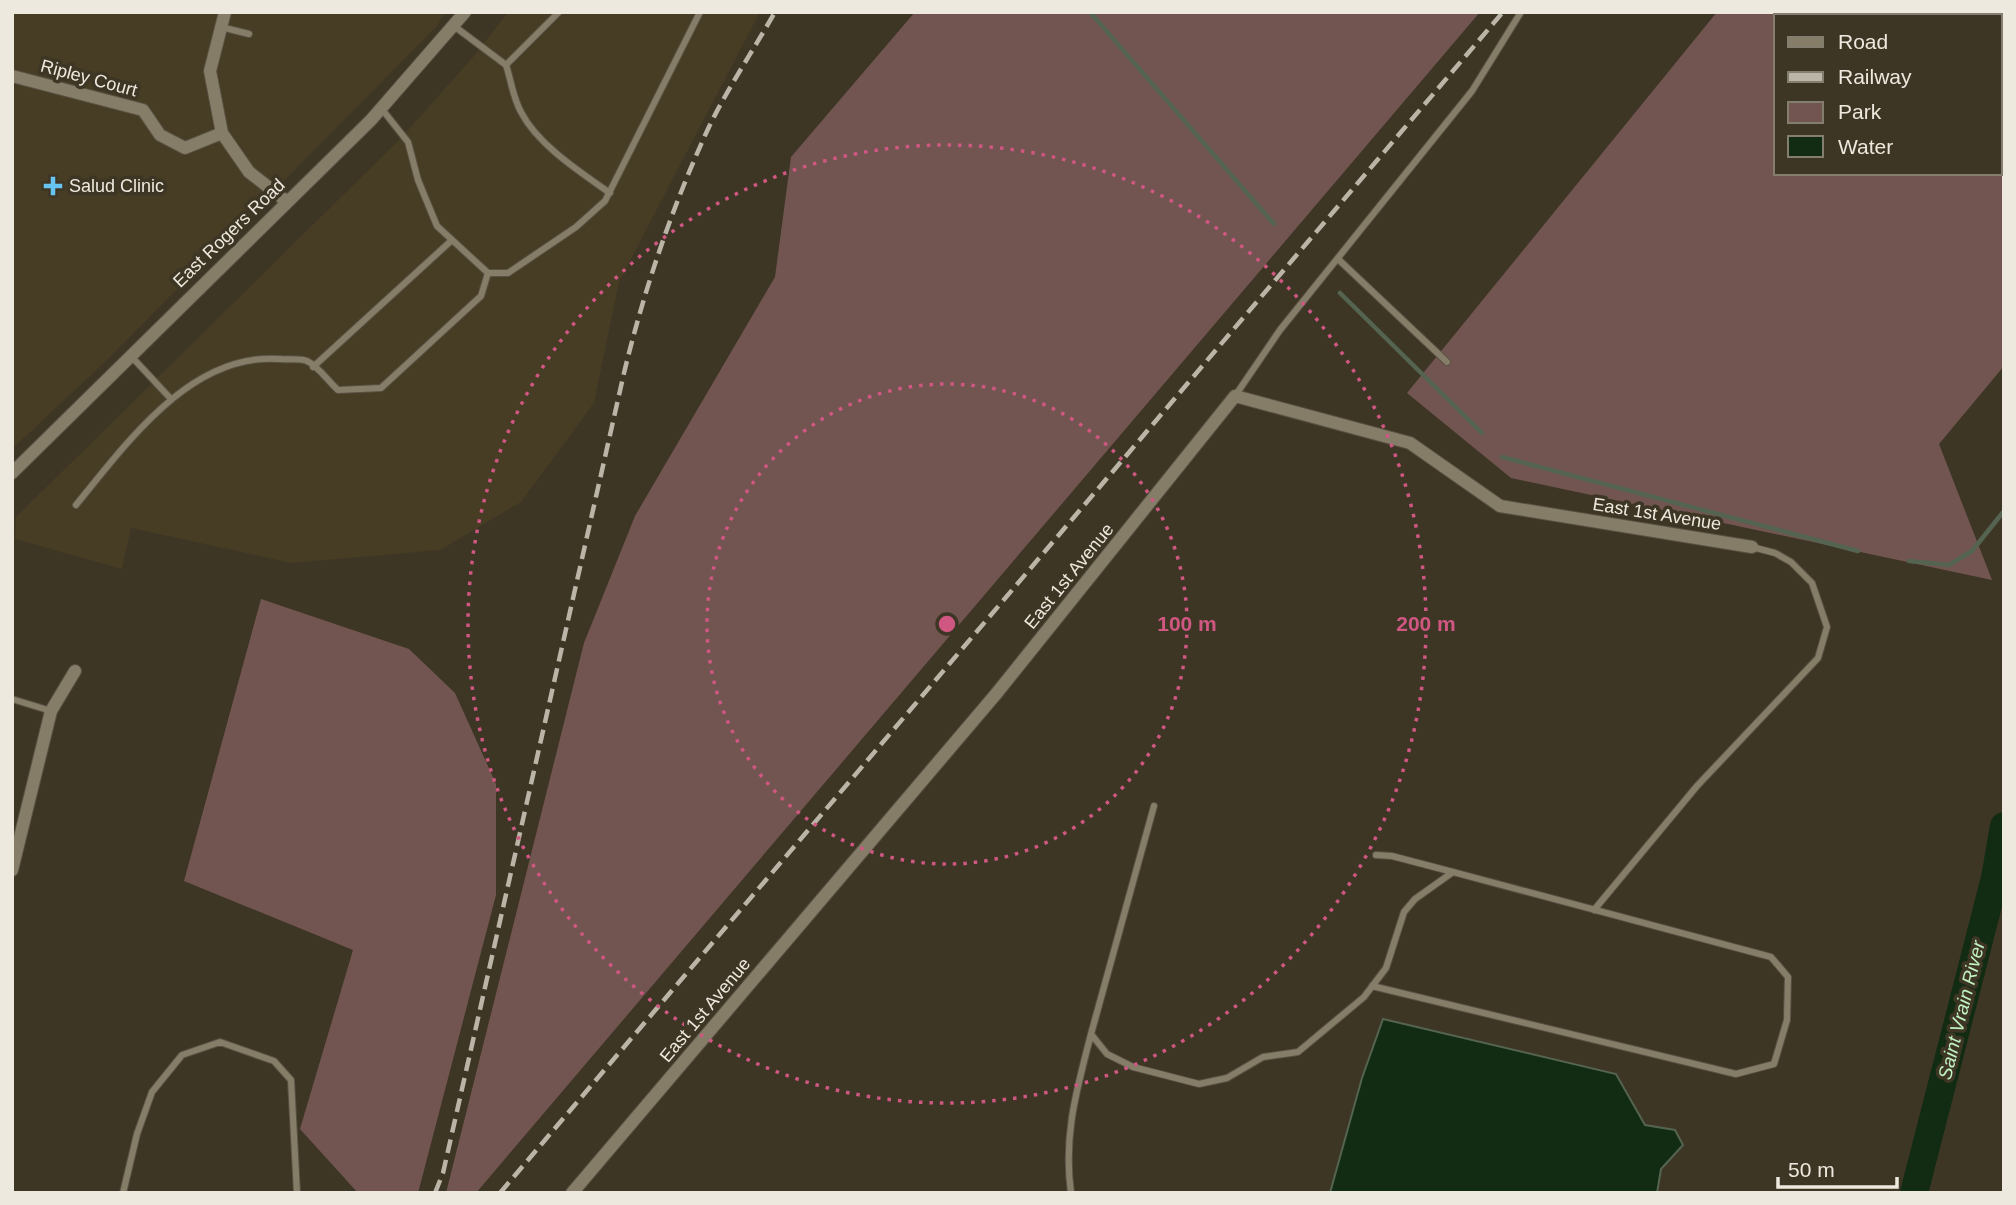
<svg xmlns="http://www.w3.org/2000/svg" width="2016" height="1205" font-family="Arial,sans-serif">
<rect width="100%" height="100%" fill="#3e3625"/>
<!-- built -->
<path fill="#473c24" d="M12 12H445L437 26 107 360 12 449Z
M508 12H760L619 282 594 403 521 502 440 550 292 563 131 528 122 569 15 539 16 517 401 138 473 57Z"/>
<!-- green -->
<path fill="#725551" fill-rule="evenodd" d="M915 12H1480L476 1193H446L584 643 635 516 775 277 791 157Z
M1717 12H2004V366L1939 444 1992 580 1511 478 1407 393ZM1776 16H2000V173H1776Z
M261 599 409 649 455 693 496 784V895L418 1193H358L300 1129 353 950 184 881Z"/>
<!-- water -->
<path fill="#122b13" stroke="#546450" stroke-width="2" d="M1383 1019 1616 1074 1645 1125 1675 1130 1683 1145 1661 1169 1657 1193H1330L1362 1078Z"/>
<g fill="none" stroke-linecap="round" stroke-linejoin="round">
<!-- stream -->
<path stroke="#546450" stroke-width="4.5" d="M1090 12 1274 224
M1340 293 1482 433
M1502 457 1858 551
M1909 561 1949 565 1972 551 2004 511"/>
<!-- river -->
<path stroke="#122b13" stroke-width="28" d="M1914 1193 1995 878 2004 826"/>
<defs>
<path id="service" d="M559 12 506 65C511 80 513 98 521 112 538 145 580 172 610 193
M454 26 506 65
M221 27 249 34
M381 108 408 142 418 180 437 226 488 273H508L576 227 605 201 700 12
M1338 259 1447 362
M130 355 171 399
M313 367 452 240
M1235 396 1280 330 1472 91 1521 12
M76 505C127 443 191 352 280 359 288 360 300 358 307 361 318 366 329 382 338 390L381 388 481 296 488 273
M12 699 51 711
M1154 806 1091 1034 1107 1054 1133 1067 1199 1084 1227 1078 1263 1057 1298 1052 1364 997 1386 968 1404 912 1415 899 1453 872 1771 957 1788 977 1787 1020 1774 1064 1736 1074 1372 986
M1376 855 1392 856 1453 872
M1594 910 1697 786 1818 658 1827 627 1812 583 1791 562 1775 553 1752 547
M123 1193 137 1134 152 1092 182 1055 220 1042 274 1061 291 1080 297 1193
M1071 1193C1063 1135 1077 1089 1091 1034"/>
<path id="minor" d="M225 12 210 71 222 133 249 172 286 201
M12 76 143 110 160 135 185 148 222 133
M12 473 371 120 465 12
M12 870 51 711 75 671
M572 1193 996 694 1235 396 1410 443 1500 506 1752 547"/>
</defs>
<!-- service casing -->
<use href="#service" stroke="#595243" stroke-width="8"/>
<!-- minor casing -->
<use href="#minor" stroke="#595243" stroke-width="14"/>
<!-- service -->
<use href="#service" stroke="#867d69" stroke-width="6"/>
<!-- minor -->
<use href="#minor" stroke="#867d69" stroke-width="12"/>
<!-- rail -->
<path stroke="#bbb5a8" stroke-width="4.5" stroke-dasharray="14 7" stroke-linecap="butt" d="M435 1193 443 1173 624 373C644 290 672 207 708 129 727 89 753 51 775 12
M500 1193 1503 12"/>
</g>
<!-- distance rings -->
<g fill="none" stroke="#cf5782" stroke-width="3.5" stroke-dasharray="3.5 7">
<circle cx="947" cy="624" r="240"/>
<circle cx="947" cy="624" r="479"/>
</g>
<!-- markers -->
<path fill="#68c4f0" stroke="#3e3625" stroke-width="2.5" d="M49.5 175.5h7v7h7v7h-7v7h-7v-7h-7v-7h7z"/>
<g text-anchor="middle" stroke-width="7" stroke-linejoin="round" paint-order="stroke">
<!-- street labels -->
<g font-size="18" fill="#eee9de" stroke="#3e3625">
<text transform="translate(89 78) rotate(15)" y="6">Ripley Court</text>
<text transform="translate(229 233) rotate(-44)" y="6">East Rogers Road</text>
<text transform="translate(1657 514) rotate(9)" y="6">East 1st Avenue</text>
<text transform="translate(1069 576) rotate(-51)" y="6">East 1st Avenue</text>
<text transform="translate(705 1010) rotate(-50)" y="6">East 1st Avenue</text>
</g>
<!-- poi labels -->
<g font-size="18" fill="#eee9de" stroke="#3e3625" text-anchor="start">
<text x="69" y="192">Salud Clinic</text>
</g>
<!-- water labels -->
<g font-size="19" font-style="italic" fill="#c1f2c1" stroke="#3e3625">
<text transform="translate(1961 1010) rotate(-76)" y="7">Saint Vrain River</text>
</g>
</g>
<circle cx="947" cy="624" r="10" fill="#cf5782" stroke="#3e3625" stroke-width="3.5"/>
<g font-size="21" text-anchor="middle" font-weight="bold" fill="#cf5782" stroke="#3e3625" stroke-width="7" stroke-linejoin="round" paint-order="stroke">
<text x="1187" y="631">100 m</text>
<text x="1426" y="631">200 m</text>
</g>
<!-- border -->
<rect width="2016" height="1205" fill="none" stroke="#eee9de" stroke-width="28"/>
<!-- legend -->
<rect x="1774" y="14" width="228" height="161" fill="#3e3625" stroke="#847e6f" stroke-width="2"/>
<rect x="1788" y="37" width="35" height="10" fill="#867d69" stroke="#847e6f" stroke-width="2"/>
<text x="1838" y="49" font-size="21" fill="#eee9de">Road</text>
<rect x="1788" y="72" width="35" height="10" fill="#bbb5a8" stroke="#847e6f" stroke-width="2"/>
<text x="1838" y="84" font-size="21" fill="#eee9de">Railway</text>
<rect x="1788" y="102" width="35" height="21" fill="#725551" stroke="#847e6f" stroke-width="2"/>
<text x="1838" y="119" font-size="21" fill="#eee9de">Park</text>
<rect x="1788" y="136" width="35" height="21" fill="#122b13" stroke="#847e6f" stroke-width="2"/>
<text x="1838" y="154" font-size="21" fill="#eee9de">Water</text>
<!-- scale -->
<path d="M1778 1177v10h119v-10" fill="none" stroke="#eee9de" stroke-width="3.5"/>
<text x="1788" y="1177" font-size="21" fill="#eee9de" stroke="#3e3625" stroke-width="5" paint-order="stroke">50 m</text>
</svg>
